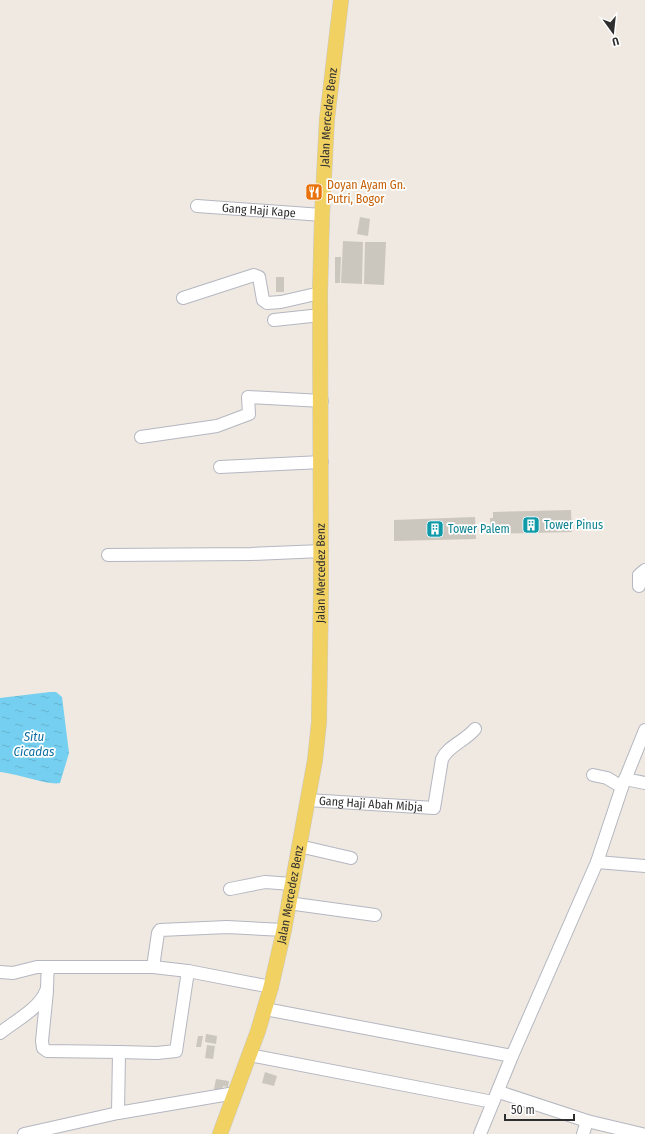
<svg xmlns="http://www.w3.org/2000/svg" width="645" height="1134" font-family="'Fira Sans Condensed',sans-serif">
<defs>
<pattern id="water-ripples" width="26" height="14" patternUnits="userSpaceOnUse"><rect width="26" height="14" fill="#75cff0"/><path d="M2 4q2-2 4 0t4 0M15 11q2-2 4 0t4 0" fill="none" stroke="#66b2ce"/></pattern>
</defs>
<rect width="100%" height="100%" fill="#efe9e1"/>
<!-- water -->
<path fill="url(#water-ripples)" d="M50 692H56L62 697 69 753 60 783C50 786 15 773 0 772V698Z"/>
<!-- building -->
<path fill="#cbc7bf" d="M360 217 370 219 368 236 357 234Z
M343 241 363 242 362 284 341 283Z
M365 242H386L384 285 364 284Z
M335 257H341L340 283H335Z
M276 277H284V292H276Z
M571 510 572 532 490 534V518H493V512Z
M475 517 476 539 394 541V520Z
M206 1034 217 1036 216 1044 205 1042Z
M198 1036H203L201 1047H196Z
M207 1045 215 1046 213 1059 205 1058Z
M265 1072 277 1076 274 1086 262 1083Z
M216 1079 229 1081 228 1087 223 1086 222 1090 214 1089Z"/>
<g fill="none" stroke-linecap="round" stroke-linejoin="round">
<defs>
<g id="minor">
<path id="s1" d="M197 206 322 215"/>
<path d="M183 298 254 275 259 277 263 300 267 303 281 302 320 293"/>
<path d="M274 320 321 315"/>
<path d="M141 437 217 426 249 414 248 397 322 401"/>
<path d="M220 467 322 462"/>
<path d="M108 555 251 554 322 551"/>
<path d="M639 586V575L645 570"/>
<path d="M593 775 607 778 622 787"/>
<path d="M625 779 645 783"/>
<path id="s2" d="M308 800 434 808 442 759C448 746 465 741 475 729"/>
<path d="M299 846 351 858"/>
<path d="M597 862 645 866"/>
<path d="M230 889 265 882 292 884"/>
<path d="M288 903 375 915"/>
<path d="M153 967 158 933 160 930 227 927 284 930"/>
<path d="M0 972 13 973 37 967H153L188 971 271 987"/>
<path d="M47 991 42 1041 43 1048 47 1051 119 1052 118 1113"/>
<path d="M265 1009 512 1056"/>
<path d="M0 1033C15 1021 39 1009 46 991 49 984 45 973 50 967"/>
<path d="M119 1052 157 1053 176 1051 188 971"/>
<path d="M249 1055 493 1102"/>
<path d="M499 1092 587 1121 642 1134"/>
<path d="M24 1134 118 1113 235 1093"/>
<path d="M480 1134 512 1056 597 862 622 787 645 730"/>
<path d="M583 1134 587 1121"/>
</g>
<g id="major">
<path id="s3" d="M220 1134 258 1031 271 987 284 930 315 760 319 722 321 588 320 293 322 215 327 119 341 0"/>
</g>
</defs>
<!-- minor casing -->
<use href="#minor" stroke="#b4b7c1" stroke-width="14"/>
<!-- major casing -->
<use href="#major" stroke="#c9c9c9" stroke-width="16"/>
<!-- minor -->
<use href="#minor" stroke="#fff" stroke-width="12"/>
<!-- major -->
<use href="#major" stroke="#f2d163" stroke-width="15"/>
</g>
<!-- icons -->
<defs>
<symbol id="restaurant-square" viewBox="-11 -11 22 22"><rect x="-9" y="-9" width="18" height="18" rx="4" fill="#e8710a" stroke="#fff"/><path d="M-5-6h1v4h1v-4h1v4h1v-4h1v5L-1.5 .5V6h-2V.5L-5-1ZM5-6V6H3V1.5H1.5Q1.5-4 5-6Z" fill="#fff"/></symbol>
<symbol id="building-square" viewBox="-11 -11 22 22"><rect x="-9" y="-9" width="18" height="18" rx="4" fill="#0f9aa8" stroke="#fff"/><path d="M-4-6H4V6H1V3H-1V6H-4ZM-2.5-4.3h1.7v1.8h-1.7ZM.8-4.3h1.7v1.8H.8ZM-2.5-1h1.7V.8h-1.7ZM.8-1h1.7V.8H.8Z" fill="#fff"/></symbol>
</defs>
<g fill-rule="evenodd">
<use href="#restaurant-square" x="304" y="182" width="20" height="20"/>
<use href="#building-square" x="521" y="515" width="20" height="20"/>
<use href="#building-square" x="425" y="519" width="20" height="20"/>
</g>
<g text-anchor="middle" stroke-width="3.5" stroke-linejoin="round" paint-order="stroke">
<!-- street labels -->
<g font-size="12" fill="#2e2e2e" stroke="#fff">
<text dy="4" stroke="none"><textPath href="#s3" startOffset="1030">Jalan Mercedez Benz</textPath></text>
<text dy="4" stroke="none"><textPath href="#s1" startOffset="62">Gang Haji Kape</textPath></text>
<text dy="4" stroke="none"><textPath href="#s3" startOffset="574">Jalan Mercedez Benz</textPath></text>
<text dy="4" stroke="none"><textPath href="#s2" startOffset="63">Gang Haji Abah Mibja</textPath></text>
<text dy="4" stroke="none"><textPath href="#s3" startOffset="250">Jalan Mercedez Benz</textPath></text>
</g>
<!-- food labels -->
<g font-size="12" fill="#c56008" stroke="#fff" text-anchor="start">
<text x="327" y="189">Doyan Ayam Gn.<tspan x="327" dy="14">Putri, Bogor</tspan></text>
</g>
<!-- culture labels -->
<g font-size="12" fill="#0d838f" stroke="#fff" text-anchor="start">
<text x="544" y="529">Tower Pinus</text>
<text x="448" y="533">Tower Palem</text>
</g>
<!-- water labels -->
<g font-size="13" font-style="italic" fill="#0d6fa3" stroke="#fff">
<text x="34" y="741">Situ<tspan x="34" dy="15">Cicadas</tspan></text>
</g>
</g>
<!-- north arrow -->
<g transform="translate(613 32) rotate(165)" stroke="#ffffff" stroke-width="3" paint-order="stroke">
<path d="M0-3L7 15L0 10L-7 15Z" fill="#2e2e2e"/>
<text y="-6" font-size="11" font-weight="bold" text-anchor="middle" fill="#2e2e2e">U</text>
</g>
<!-- scale -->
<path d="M505 1114v6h69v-6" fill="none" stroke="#2e2e2e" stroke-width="2"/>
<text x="511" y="1114" font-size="12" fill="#2e2e2e" stroke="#ffffff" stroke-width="3" paint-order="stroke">50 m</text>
</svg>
